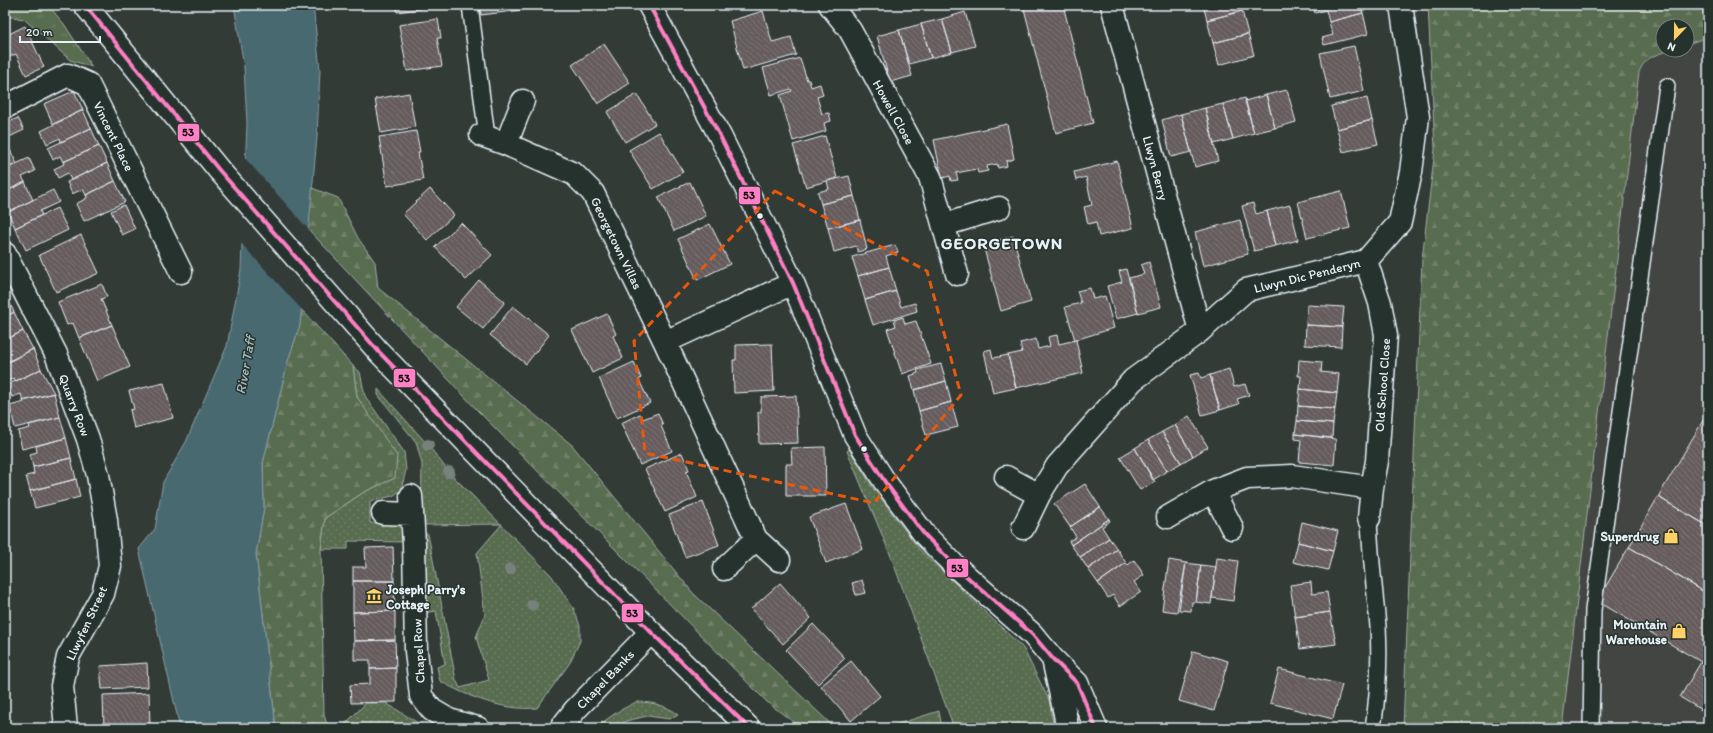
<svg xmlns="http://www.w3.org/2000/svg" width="1713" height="733" font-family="Itim,sans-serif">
<defs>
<pattern id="grass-dots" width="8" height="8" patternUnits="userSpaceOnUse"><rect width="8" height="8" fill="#596c4f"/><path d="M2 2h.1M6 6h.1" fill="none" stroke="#718169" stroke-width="1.8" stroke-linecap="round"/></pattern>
<pattern id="forest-firs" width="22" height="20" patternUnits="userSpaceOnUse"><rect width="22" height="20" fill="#596c4f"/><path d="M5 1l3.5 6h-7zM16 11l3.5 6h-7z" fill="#718169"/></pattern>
<pattern id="park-tufts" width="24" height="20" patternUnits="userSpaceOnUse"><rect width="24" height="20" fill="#596c4f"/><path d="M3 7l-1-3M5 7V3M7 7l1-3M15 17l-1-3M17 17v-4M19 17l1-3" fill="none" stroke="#718169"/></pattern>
<pattern id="building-back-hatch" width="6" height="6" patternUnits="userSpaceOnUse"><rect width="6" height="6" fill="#665b5d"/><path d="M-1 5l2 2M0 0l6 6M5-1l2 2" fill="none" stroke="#7c7375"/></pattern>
</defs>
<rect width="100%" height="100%" fill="#333b37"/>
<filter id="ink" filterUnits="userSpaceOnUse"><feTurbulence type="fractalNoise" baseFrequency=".025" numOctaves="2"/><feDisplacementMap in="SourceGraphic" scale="8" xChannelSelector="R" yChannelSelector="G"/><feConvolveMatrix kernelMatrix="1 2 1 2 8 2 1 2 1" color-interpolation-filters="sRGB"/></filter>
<g filter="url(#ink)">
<!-- built -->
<path fill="#424542" d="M1708 37V728H1562L1639 72 1643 63 1651 57 1671 50H1687V44Z"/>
<!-- grass -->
<path fill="url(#grass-dots)" stroke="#a0aea4" d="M353 366 360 372 365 396 404 452 406 470 401 490 393 496 370 501V523L405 524V542L348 541V549H321L325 518 364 492 395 478 357 397Z
M378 389 428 445 449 472 551 575 574 609 580 626V641L569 664 537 708C504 711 468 697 440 681L437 667 445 664 436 611 424 613 422 534H428L456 680 460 688 489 680 476 637 485 615 477 553 502 524 421 525 422 464 416 442 378 395Z
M849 449 873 488 919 549 1023 648 1049 700 1054 728H954L890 554 847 451Z
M636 702C652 702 665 705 678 714L670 719 647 716 626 721 616 728H595L617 712Z
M366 703H386L426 728H341Z"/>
<!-- forest -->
<path fill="url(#forest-firs)" stroke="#a0aea4" d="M1428 5H1708V37L1687 44V26H1663V50H1671C1656 55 1646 56 1639 72L1562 728H1403L1422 259 1435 149Z
M312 188 338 198 358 238 375 262 378 288 572 445 693 593 835 728H801L767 702 478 411 308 229Z
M301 309 353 366 357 397 397 456 395 478 364 492 325 518 321 549 324 715 328 728H276L256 554 264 507 263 463 288 361 300 325Z
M939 711 942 728H885Z"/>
<!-- park -->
<path fill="url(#park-tufts)" stroke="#a0aea4" d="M5 5H48L64 24 92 67 70 60 24 19 5 16Z"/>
<!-- water -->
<path fill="#496970" stroke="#899fa6" d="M234 5H313L320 70 317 137 300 325 288 361 263 463 264 507 256 554 276 728H180L139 549 155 529 163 482 186 442 227 346 241 270 247 123 244 67Z"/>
<!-- pier -->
<path fill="#333b37" d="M244 157 310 231 303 311 240 242Z"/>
<!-- building -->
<path fill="url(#building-back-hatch)" stroke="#e8f1f8" d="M396 5H433L434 7 397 12Z
M480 5H530V9L481 15Z
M1023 5H1063L1093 123 1056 133Z
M1203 5H1240L1242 11 1207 20Z
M1313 5H1361L1363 13 1329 22 1326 10 1315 13Z
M763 11 772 42 791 37 796 55 743 70 730 21Z
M1242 11 1248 34 1213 43 1207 20Z
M965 12 975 46 952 52 942 19Z
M1363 13 1368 34 1324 45 1322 38 1333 35 1329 22Z
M438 19 441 38H437L442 66 407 71 399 25Z
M942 19 952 52 931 58 921 24Z
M921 24 931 58 909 64 899 30Z
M25 26 44 67 26 75 16 54 5 59V36Z
M899 30 912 76 890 82 877 36Z
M1248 34 1254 55 1219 65 1213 43Z
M604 44 630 83 598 104 572 65Z
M1354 46 1364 91 1330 99 1320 53Z
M800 58 807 80H809L811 87 820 84 823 95 817 97 822 114 829 113 831 121 824 123 826 131 793 141 780 95 792 91 791 89 771 95 763 68Z
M1287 90 1296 122 1275 128 1266 95Z
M74 91 83 110 53 124 44 104Z
M409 93 415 127 381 133 375 99Z
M637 94 655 124 625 142 607 112Z
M1266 95 1275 128 1254 133 1245 101Z
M1245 98 1254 133 1233 139 1223 104Z
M1367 98 1372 120 1337 129 1331 106Z
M1223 104 1233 139 1214 144 1205 108Z
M1205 108 1218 161 1195 167 1181 114Z
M83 110 91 128 61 142 60 138 47 144 41 131Z
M1181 114 1191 152 1171 157 1162 120Z
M18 118 24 130 5 139V124Z
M1372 120 1378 144 1343 152 1337 129Z
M1007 124 1014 159 1006 161 1007 166 998 168 997 164 987 166 988 171 978 173 977 169 956 173 958 180 951 181 950 176 942 178 934 140Z
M91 128 99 146 63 162 60 156 53 160 48 148Z
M416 131 420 152H418L423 180 387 186 379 137Z
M659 132 683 172 653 189 629 150Z
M825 136 837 178 806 187 793 145Z
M8 146 17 164 5 169V148Z
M99 146 107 163 71 180 68 173 58 178 54 169 64 164 63 162Z
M29 158 35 171 22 177 25 182 5 192V169Z
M1117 161 1133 228 1099 236 1096 222 1088 224 1084 207 1092 205 1086 177 1076 180 1074 172Z
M107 163 115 181 86 195 83 189 72 194 67 182Z
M849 176 854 196 821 204 818 192 829 189 827 181Z
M115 181 125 202 84 221 76 204 87 198 86 195Z
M25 182 33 200 8 212 5 207V192Z
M690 182 706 216 674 231 658 197Z
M430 189 454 215 427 240 403 214Z
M53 190 59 202 40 211 42 215 15 228 8 212Z
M1341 191 1350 228 1307 238 1298 202Z
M854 196 860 220 828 228 821 204Z
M1253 203 1256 214 1267 211 1275 246 1254 251 1242 206Z
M124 205 135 229 122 235 111 211Z
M1290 205 1298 240 1275 246 1267 211Z
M57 208 68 230 26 250 15 228Z
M860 220 867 249 858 252 856 246 834 252 828 228Z
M1240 220 1248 254 1203 266 1195 232Z
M461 223 492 255 466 280 435 247Z
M710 224 730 264 697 280 678 239Z
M81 235 99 273 56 292 39 255Z
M1013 236 1031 302 1001 311 983 245Z
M895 245 898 252 886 256 889 267 858 276 852 257Z
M1149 262 1161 307 1138 313 1129 278 1144 274 1141 265Z
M889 267 896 291 865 300 858 276Z
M1126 269 1138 313 1116 319 1107 286 1122 282 1119 271Z
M479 280 505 302 483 329 456 307Z
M102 284 107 297 101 299 112 325 79 338 73 323 67 325 58 302Z
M1090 288 1093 299 1105 296 1114 328 1075 340 1065 307 1081 303 1077 291Z
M896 291 901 307 915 303 917 311 873 325 865 300Z
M5 294 14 312 5 317Z
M1307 305 1344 307 1342 327 1306 325Z
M513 306 549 335 526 364 490 335Z
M14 312 23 331 5 340V317Z
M607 314 616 334 613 336 623 358 592 373 572 330Z
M903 317 905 324 916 321 931 364 902 374 887 329 896 326 894 320Z
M112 325 130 367 97 381 79 338Z
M1306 325 1342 327 1341 347 1305 345Z
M23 331 33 349 7 363 5 358V340Z
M1057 335 1059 344 1076 340 1083 373 1016 388 1008 355 1022 352 1020 343 1036 339 1038 349 1050 346 1048 337Z
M772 344 774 391 734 393 733 360H736V345Z
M33 349 41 369 16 381 14 378 5 382V363Z
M991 349 993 358 1008 355 1016 388 993 393 984 351Z
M1299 360 1322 362 1321 372 1339 374 1337 393 1300 389 1301 376H1298Z
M634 362 641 378 639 380 650 403 617 418 599 378Z
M941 364 946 381 914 390 910 376 918 373 917 370Z
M41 369 54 393 23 401 21 394 12 397 7 385Z
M1229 369 1234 387 1245 384 1249 395 1237 399 1239 404 1220 410 1210 375Z
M1199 373 1201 378 1210 375 1220 410 1202 415 1190 375Z
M946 381 951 402 919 411 914 390Z
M164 383 173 418 134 428 130 410 134 409 129 391Z
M1300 389 1337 393 1335 409 1298 406Z
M54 393 60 417 15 428 10 406 24 402 23 401Z
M796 396 798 443 759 444 758 412H761V397Z
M951 402 958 427 926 435 919 411Z
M1298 406 1335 409 1333 424 1297 421Z
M1708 412V526L1658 497Z
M658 413 663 425 661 426 672 451 640 465 621 423 640 414 643 419Z
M1189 416 1208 447 1193 456 1175 425Z
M60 417 66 438 22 449 18 431 30 428 29 425Z
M1297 421 1333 424 1332 438 1295 434Z
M1175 425 1193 456 1181 463 1162 432Z
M1162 432 1181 463 1167 471 1148 440Z
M1295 434 1336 439 1334 465 1299 462 1301 440 1295 439Z
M66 438 71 458 33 467 30 454 37 452 36 446Z
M1148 440 1167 471 1153 480 1135 448Z
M825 447 826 496H786V464H792L791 448Z
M1135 448 1155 482 1140 490 1120 457Z
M682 453 689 470 686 471 697 497 665 512 645 469Z
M71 458 76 479 30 491 26 476 34 474 33 467Z
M76 479 80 497 35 508 30 491Z
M1085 484 1100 507 1070 527 1054 504Z
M1658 497 1708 526V594L1629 547Z
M703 502 719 545 685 557 669 515Z
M846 504 863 549 826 563 809 517Z
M1100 507 1109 519 1071 545 1069 541 1076 537 1070 527Z
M1109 519 1110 521 1102 527 1109 538 1080 557 1071 545Z
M1302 522 1338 531 1333 551 1298 542Z
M1109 538 1117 549 1088 569 1080 557Z
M1298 542 1333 551 1328 570 1293 562Z
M393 547 394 581H353V567H366L365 548Z
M1629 547 1708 594V666L1597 601Z
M1117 549 1126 563 1098 583 1088 569Z
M1217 558 1238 561 1233 601 1212 598Z
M1134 560 1144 575 1134 582 1141 592 1120 606 1113 595 1108 598 1098 583 1126 563 1128 565Z
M1169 560 1186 563 1177 612 1162 610Z
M1186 563 1201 565 1196 602H1192L1191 611 1179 610Z
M1201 565 1216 567 1211 604 1196 602Z
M862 580 866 593 856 595 852 583Z
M353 581H394L395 611 353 612Z
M1311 582 1312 594 1327 592 1330 612 1295 617 1290 585Z
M780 583 811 618 783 644 751 609Z
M395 611V640L354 641 353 612Z
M1330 612 1336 644 1300 649 1295 617Z
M813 624 845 658 818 684 786 650Z
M395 640 396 668 370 669V660H354V641Z
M1193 651 1228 661 1214 711 1179 701Z
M851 661 880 696 851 721 821 686Z
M1701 662 1708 666V714L1680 697Z
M147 663 148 687 102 689 100 666Z
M396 668V702L351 703 350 685 370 684V669Z
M1279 669 1342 685 1333 719 1270 703Z
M149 693 150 728H104L103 695Z"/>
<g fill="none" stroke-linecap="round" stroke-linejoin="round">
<defs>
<path id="service" d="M470 5 487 137
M1369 518C1370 554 1375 591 1378 627 1380 661 1378 695 1373 728
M1591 728 1593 610 1667 86"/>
<path id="minor" d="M649 5 720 136 793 283 855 435 885 482 924 534 956 567 1032 634 1053 659 1077 683 1096 728
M830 5 850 30 930 177 957 274
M1112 5 1200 331
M5 107 68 75 88 84 181 272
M481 135 506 144 574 174 593 193 665 342 756 539 779 560
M506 144 523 101
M944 225 999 208
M5 254 56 354 88 439 98 475 106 520 110 566 103 594 68 657 62 686 66 728
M1366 261 1380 303 1386 335 1377 461 1372 488 1369 518
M665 342 793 283
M1006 477 1039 495
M1213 491 1232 528
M411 496 414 544 416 651 421 696 432 710 449 720 478 728
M383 513 412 514
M1168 517 1213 491 1247 478 1292 476 1372 488
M1023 528 1039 495 1057 466 1133 380 1200 331 1246 290 1366 261 1400 222 1411 172 1418 117 1401 5
M724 569 756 539
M1053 659 1065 714 1067 728
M561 728 575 710 651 632"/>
<path id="primary" d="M85 5 219 170 379 352 651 632 749 728"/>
</defs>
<!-- service casing -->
<use href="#service" stroke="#e8f1f8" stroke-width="18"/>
<!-- minor casing -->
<use href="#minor" stroke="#e8f1f8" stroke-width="25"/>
<!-- primary casing -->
<use href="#primary" stroke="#e8f1f8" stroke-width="25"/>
<!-- service -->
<use href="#service" stroke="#26332d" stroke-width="15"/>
<!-- minor -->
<use href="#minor" stroke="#26332d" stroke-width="22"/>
<!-- primary -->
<use href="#primary" stroke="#26332d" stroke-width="22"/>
<defs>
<path id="bus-1" d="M85 5 219 170 379 352 651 632 749 728
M649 5 720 136 793 283 855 435 885 482 924 534 956 567 1032 634 1053 659 1077 683 1096 728"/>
</defs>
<!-- bus-1 casing -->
<use href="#bus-1" stroke="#26332d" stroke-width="7"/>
<!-- bus-1 -->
<use href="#bus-1" stroke="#ff80c5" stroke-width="4"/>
</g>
<!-- trees -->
<g fill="#77827c">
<circle cx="428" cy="445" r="6"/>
<circle cx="449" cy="472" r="6"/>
<circle cx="510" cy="569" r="6"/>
<circle cx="532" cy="605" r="6"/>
</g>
</g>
<!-- marked area -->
<path fill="none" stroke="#e8590c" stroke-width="3" stroke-dasharray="8 5" stroke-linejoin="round" d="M775 191 927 271 961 395 874 503 645 453 634 341Z"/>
<!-- icons -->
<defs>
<symbol id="shop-bare" viewBox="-9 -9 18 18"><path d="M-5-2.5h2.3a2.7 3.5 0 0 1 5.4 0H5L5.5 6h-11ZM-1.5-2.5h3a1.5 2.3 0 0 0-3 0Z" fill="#ffd166" stroke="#26332d" stroke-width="2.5" paint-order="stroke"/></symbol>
<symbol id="museum-bare" viewBox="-9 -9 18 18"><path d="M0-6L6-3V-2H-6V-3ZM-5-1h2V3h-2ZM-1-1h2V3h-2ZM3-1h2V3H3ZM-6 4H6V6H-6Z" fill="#ffd166" stroke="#26332d" stroke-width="2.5" paint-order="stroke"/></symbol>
</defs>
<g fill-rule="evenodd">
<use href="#shop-bare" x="1660" y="525" width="22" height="22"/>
<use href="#museum-bare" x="363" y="585" width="22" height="22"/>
<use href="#shop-bare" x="1668" y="620" width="22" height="22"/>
</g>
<!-- markers -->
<g fill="#e8f1f8" stroke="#26332d" stroke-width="1.5">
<circle cx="760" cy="216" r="3.5"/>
<circle cx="864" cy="449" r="3.5"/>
</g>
<g text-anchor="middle" stroke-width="3" stroke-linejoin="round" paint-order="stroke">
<!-- street labels -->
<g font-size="13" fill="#e8f1f8" stroke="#26332d">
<text transform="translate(894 112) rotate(61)" y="5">Howell Close</text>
<text transform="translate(114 136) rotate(64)" y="5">Vincent Place</text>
<text transform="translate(1156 168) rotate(75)" y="5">Llwyn Berry</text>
<text transform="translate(617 243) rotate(64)" y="5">Georgetown Villas</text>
<text transform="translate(1307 275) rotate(-14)" y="5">Llwyn Dic Penderyn</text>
<text transform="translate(1382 385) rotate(-86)" y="5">Old School Close</text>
<text transform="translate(75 405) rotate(69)" y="5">Quarry Row</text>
<text transform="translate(86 623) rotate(-65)" y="5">Llwyfen Street</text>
<text transform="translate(418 651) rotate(-93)" y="5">Chapel Row</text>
<text transform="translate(605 679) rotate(-46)" y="5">Chapel Banks</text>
</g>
<!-- poi labels -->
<g font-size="13" font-weight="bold" fill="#e8f1f8" stroke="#26332d" text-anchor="end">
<text x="1659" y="541">Superdrug</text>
<text x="386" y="594" text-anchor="start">Joseph Parry's<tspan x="386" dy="15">Cottage</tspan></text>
<text x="1667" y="629">Mountain<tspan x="1667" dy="15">Warehouse</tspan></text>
</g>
<!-- water labels -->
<g font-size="14" font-style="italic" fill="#a8bbc2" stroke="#26332d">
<text transform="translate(245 365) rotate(-80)" y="5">River Taff</text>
</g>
<!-- district labels -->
<g font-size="17" font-weight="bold" letter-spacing="1" fill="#e8f1f8" stroke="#26332d">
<text x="1002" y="249">GEORGETOWN</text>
</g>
</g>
<g stroke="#26332d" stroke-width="1.5">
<rect x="177" y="123" width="23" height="19" rx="4" fill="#ff80c5"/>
<rect x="738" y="186" width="23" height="19" rx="4" fill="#ff80c5"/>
<rect x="393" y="368" width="23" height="20" rx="4" fill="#ff80c5"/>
<rect x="946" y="558" width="23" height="20" rx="4" fill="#ff80c5"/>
<rect x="621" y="603" width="23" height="20" rx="4" fill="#ff80c5"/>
</g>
<g font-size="11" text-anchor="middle" font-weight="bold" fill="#111">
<text x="188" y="136">53</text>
<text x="749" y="199">53</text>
<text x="404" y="382">53</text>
<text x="957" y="572">53</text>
<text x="632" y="617">53</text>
</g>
<!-- margin -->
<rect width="1713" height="733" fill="none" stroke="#26332d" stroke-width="20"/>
<rect x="10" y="10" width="1693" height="713" fill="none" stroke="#e8f1f8" stroke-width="1.5" filter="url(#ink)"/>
<!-- north arrow -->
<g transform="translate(1675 38) rotate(202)"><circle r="19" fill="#26332d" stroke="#747f7e"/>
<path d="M0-3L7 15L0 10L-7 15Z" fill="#ffd166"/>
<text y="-6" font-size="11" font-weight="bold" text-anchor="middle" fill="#e8f1f8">N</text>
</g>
<!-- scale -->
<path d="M20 36v6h80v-6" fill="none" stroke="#e8f1f8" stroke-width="2"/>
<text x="26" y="36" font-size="12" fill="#e8f1f8" stroke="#26332d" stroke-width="3" paint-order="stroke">20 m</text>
</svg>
